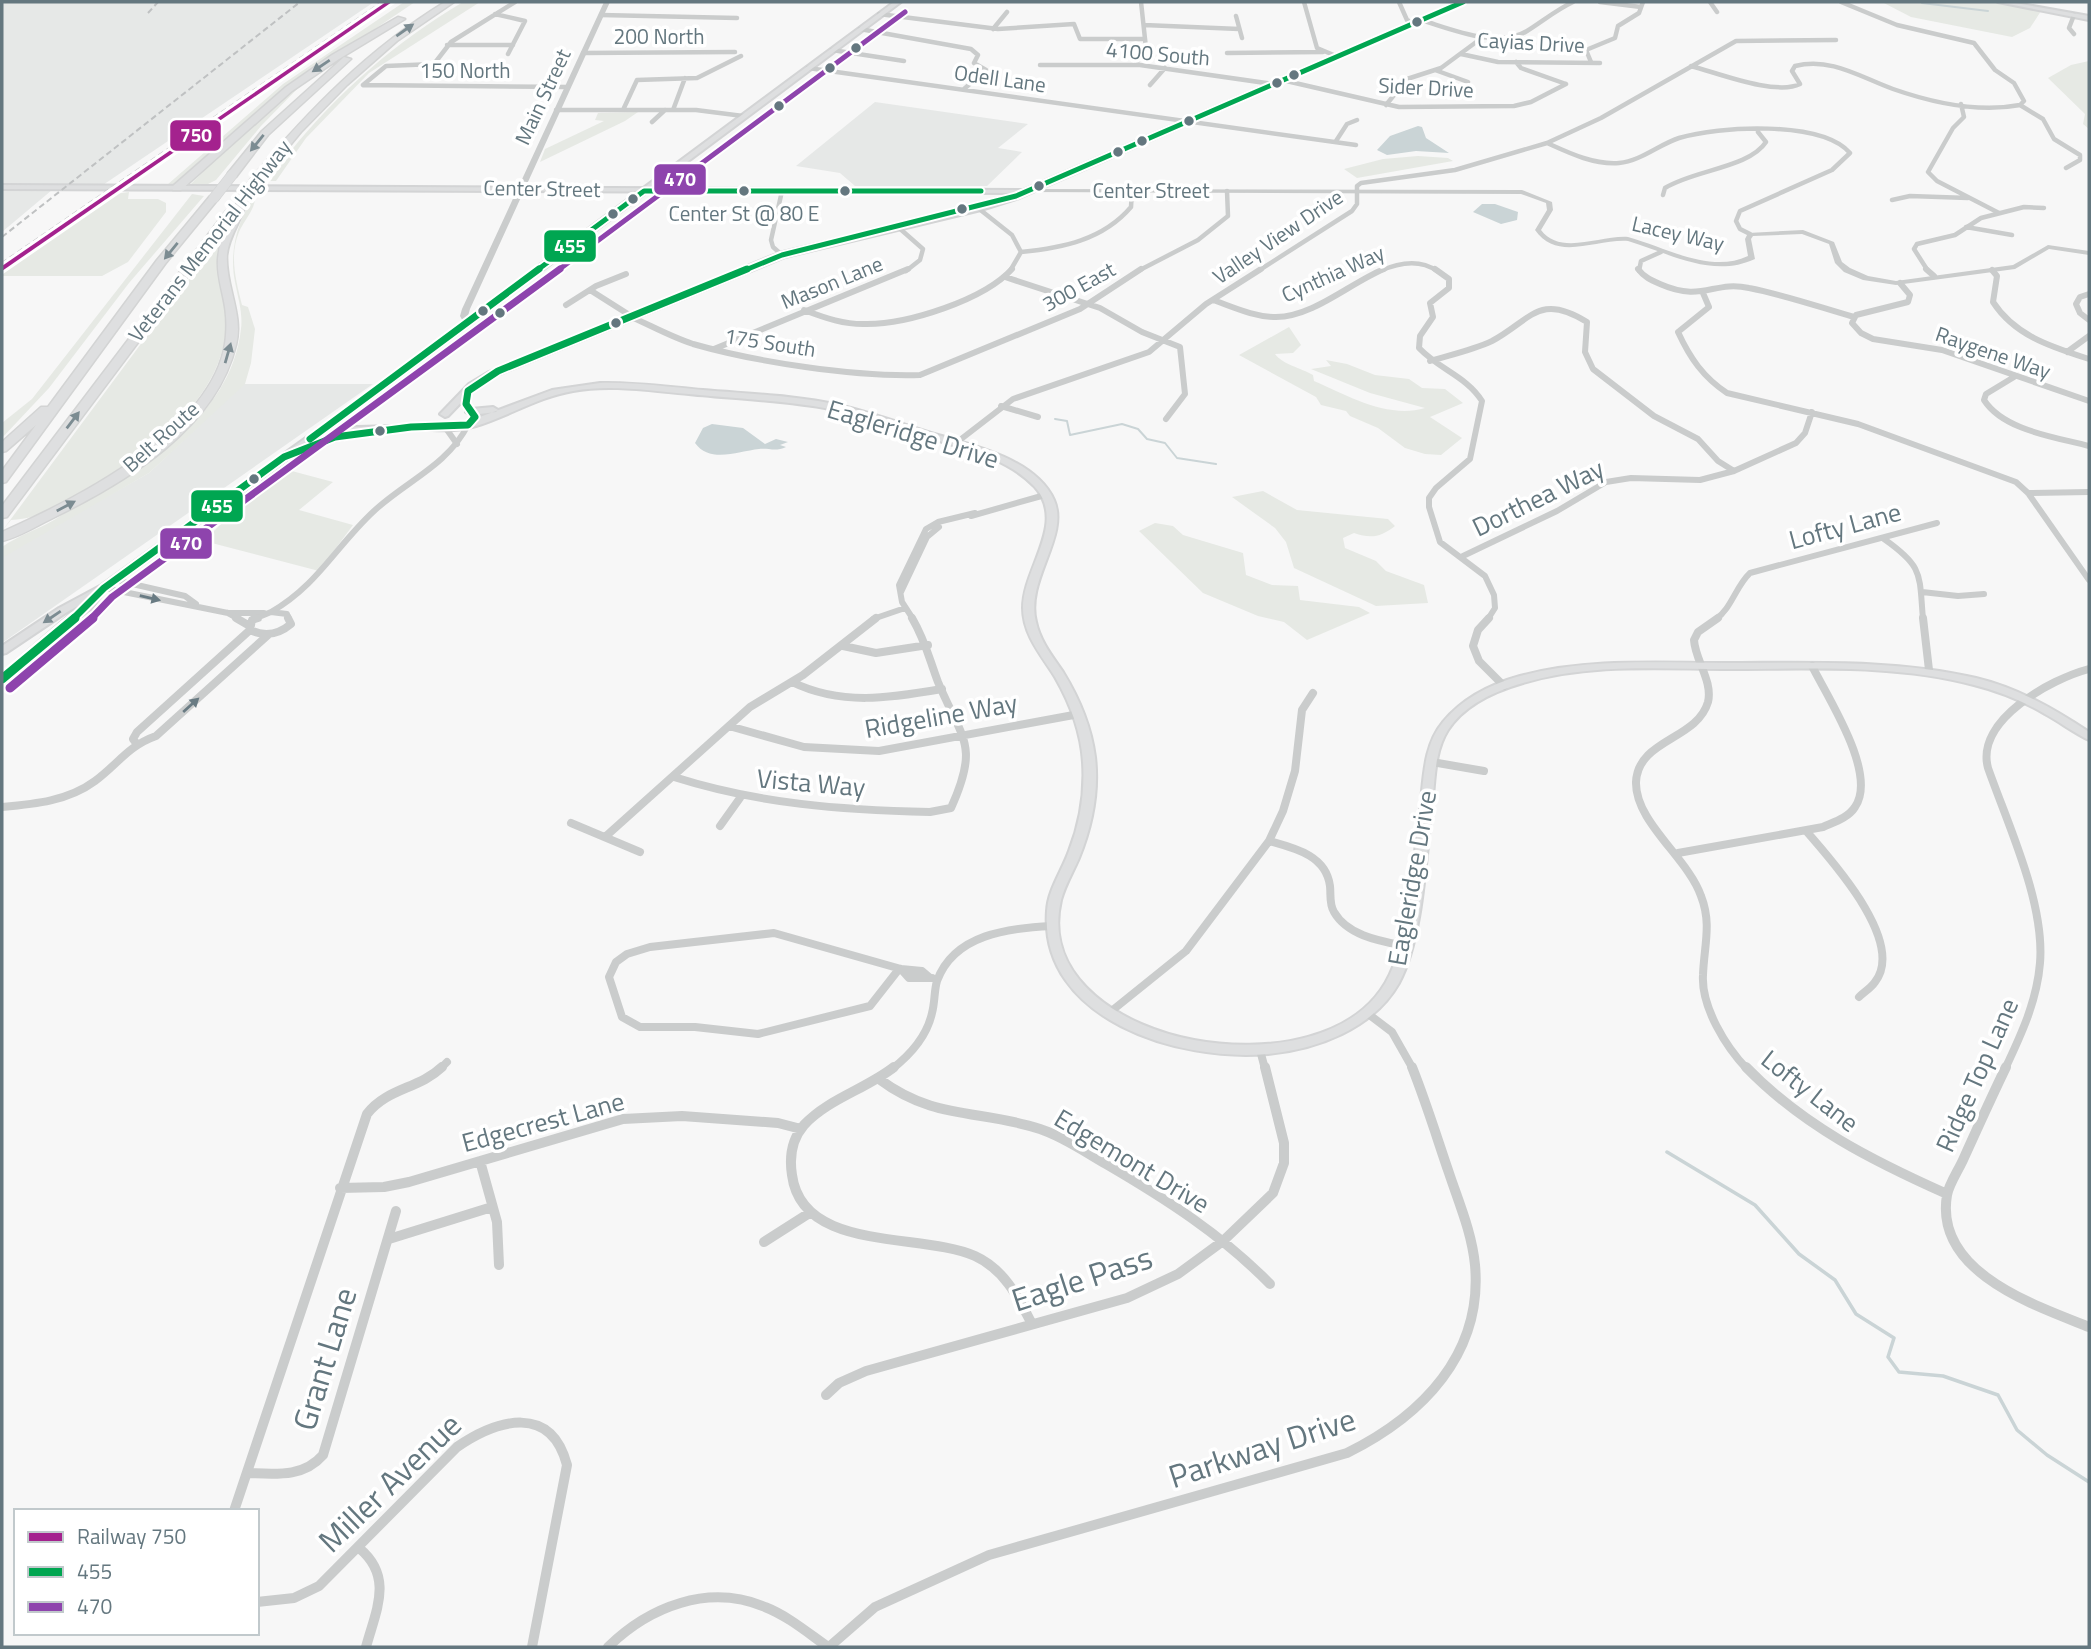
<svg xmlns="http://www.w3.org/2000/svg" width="2091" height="1649" font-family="'Titillium Web',sans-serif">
<rect width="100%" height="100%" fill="#f7f7f7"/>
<!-- built -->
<path fill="#e6e8e7" d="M2 2H374L94 191 52 190 2 232Z
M875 102 1028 124 998 148 1022 152 987 186H855L840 173 796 166Z
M243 384H373L2 643V558L5 554 149 473Z"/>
<!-- green -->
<path fill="#e6e9e4" d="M404 2H415L302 78 176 184 167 185 283 84Z
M463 2H480L369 73 306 138 276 181H268C271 172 283 161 290 152 338 92 397 41 463 2Z
M1882 2H1996L2041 11 2030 28 2012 37 1911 17Z
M2089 61V129L2083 124 2085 114 2048 78 2071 65Z
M305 81 261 126 216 180 206 185 191 184 227 147Z
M638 112 625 121 540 162 545 149 604 121 595 120 598 113Z
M1418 156 1448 158 1453 161 1357 178 1344 169 1383 159Z
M129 192 128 199H158L166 203V212L128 262 102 276H2V272L108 195Z
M192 194 204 196 129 283 49 388 2 438V423L32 399Z
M255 196C256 209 244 220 239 232 229 256 236 281 242 305L248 307 255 329 251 363 245 384 149 473 2 558V547C19 535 37 530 54 520 127 473 230 426 241 329 243 313 238 298 235 282 229 252 237 220 255 196Z
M221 236C211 276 230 302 225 337 215 406 144 454 89 488 64 503 41 519 11 520L2 531Z
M1289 327 1301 345 1293 353 1275 354C1282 364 1301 368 1313 375L1314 381C1348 396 1388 419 1425 408L1370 393 1311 369 1331 366 1326 360 1347 364 1375 375 1409 379 1422 388 1445 389 1463 403 1430 417 1462 438 1441 455 1425 454 1405 448 1378 428 1350 416 1346 411 1321 405 1316 397 1239 355Z
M288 470 333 482 299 510 353 525 319 571 204 541 227 518Z
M1263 491 1297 510 1388 519 1395 526C1381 537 1371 539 1354 533L1343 538 1345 548 1376 561 1386 571 1424 585 1428 603 1376 606 1294 568 1286 542 1275 528 1232 497Z
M1155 523 1173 526 1183 535 1243 553 1246 575 1272 585 1298 586 1300 600 1359 607 1370 613 1307 640 1284 622 1258 616 1203 593 1139 531Z"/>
<!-- water -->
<path fill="#cad4d6" d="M1418 126 1422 127 1426 138 1449 153 1416 151 1387 155 1377 150 1390 136Z
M1495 204 1518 212 1517 220 1501 224 1473 212 1482 204Z
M712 424 743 428 765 444 776 439 788 442 780 445 786 447C776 452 769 448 759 449 739 451 710 464 695 443L703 428Z"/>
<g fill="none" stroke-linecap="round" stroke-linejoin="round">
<!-- stream-far1 -->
<path stroke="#cad4d6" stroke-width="2" d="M1922 3 1988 11
M1055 419 1067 421 1070 435 1122 424 1138 429 1147 439 1165 443 1177 458 1216 464"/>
<!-- stream -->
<path stroke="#cad4d6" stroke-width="3.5" d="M1667 1152 1755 1205 1799 1254 1835 1280 1856 1314 1894 1338 1888 1357 1899 1372 1943 1376 1998 1395 2017 1430 2047 1455 2089 1482"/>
<defs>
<path id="secondary" d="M1458 2H1466L1019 198 981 210 785 257 495 376 475 388 448 416 445 417 440 414 442 412 469 384 489 372 779 253 976 206 1016 193 2 189V185L1023 190Z
M1998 2H2010L2089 16V20Z
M600 383C634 382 668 387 703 390 748 394 794 395 839 405 873 413 905 425 938 435 976 446 1036 460 1054 500 1070 536 1025 580 1036 622 1040 641 1052 656 1063 672 1079 698 1091 726 1095 757 1099 791 1092 826 1079 858 1073 872 1065 885 1061 900 1042 981 1127 1028 1194 1040 1262 1053 1364 1043 1393 967 1411 917 1413 861 1420 809 1424 779 1423 746 1443 722 1463 698 1491 684 1520 676 1587 658 1657 663 1725 663 1809 663 1894 659 1976 678 2018 688 2054 709 2089 732V740C2074 733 2060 722 2045 714 2023 701 1998 691 1974 685 1895 664 1810 669 1729 669 1661 669 1589 663 1523 683 1495 691 1464 705 1448 730 1434 752 1435 781 1432 806 1426 856 1423 939 1399 983 1373 1029 1317 1049 1268 1054 1180 1062 1039 1020 1047 911 1048 890 1062 871 1069 851 1080 823 1085 793 1083 762 1081 732 1070 703 1055 677 1042 656 1023 635 1023 608 1023 567 1068 523 1034 486 1007 458 965 449 929 438 896 428 864 416 830 409 783 400 736 399 689 394 650 391 611 384 573 391 538 397 509 416 476 426 454 433 434 429 411 430 381 431 351 436 322 427L327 424 358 427 461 424 552 390Z
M493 407 498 410 496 412 471 415 466 412 471 409Z"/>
<path id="primary" d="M894 2H901L311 443 329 435 374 429 379 432 377 434 331 441 310 450 305 447 104 592 90 610 6 681 2 682V673L85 602 67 612 6 653 2 654V646L59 608 100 586 332 419Z"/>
<path id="motorway" d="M445 2H454L397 41 347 85 301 132 258 184H250V180C308 111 368 49 445 2Z
M398 17 405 19 339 59 292 91 181 190H173V186L286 87 332 55Z
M344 57 351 59 268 135 236 177H228V173L262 131Z
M240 193 249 195C245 216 229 234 227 255 225 285 244 315 236 345 216 429 127 481 55 517 38 525 20 537 2 541V532C76 499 220 427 226 335 230 286 203 274 230 220L7 517 2 518V506L226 211H234Z
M210 196 219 198 165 264 6 482 2 483V471L36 425 6 451 2 452V442L41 407H48L157 260Z"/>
</defs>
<!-- secondary casing -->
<use href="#secondary" stroke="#d3d4d5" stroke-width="4"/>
<!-- primary casing -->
<use href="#primary" stroke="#d3d4d5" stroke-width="4"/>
<!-- motorway casing -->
<use href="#motorway" stroke="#d3d4d4" stroke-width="3"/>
<!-- minor-far3 -->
<path stroke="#cacccc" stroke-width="4.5" d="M1304 2 1317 48 1336 56
M1399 2 1407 20 1414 23
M1600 2 1641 7
M1710 2 1717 12
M1841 2 1897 25 1974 43 1995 70 2014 83 2024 101 2020 105
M495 14 525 21 508 54
M879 14 998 29 1074 24 1080 39H1145
M601 15 737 18
M2074 15 2069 28 2074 34
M1236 16 1242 38
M1421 20C1451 29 1497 49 1527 31 1543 21 1556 10 1573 2
M1144 25 1239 29
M860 29 971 49 978 55 974 63 986 70 964 89
M993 29 1007 12
M447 45H513
M832 50 904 61
M583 53 735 52
M1227 53 1323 52
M1461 54 1498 62 1600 63
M1516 62 1521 68 1566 84
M1591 62 1586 50 1615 38 1618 26 1639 13 1643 2
M1040 65H1140L1273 84
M1135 65 1146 48 1141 2
M1691 66C1718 73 1776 96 1800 84L1792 71 1795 66C1831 57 1860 77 1893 89 1933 103 1978 113 2020 105
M808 68 1356 145
M1435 70 1468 82
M1282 80 1399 107 1514 106 1531 102 1566 84
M363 85 568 87
M363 85 386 66 434 64 451 42 515 2
M1150 85 1165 68
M1961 104 1964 117 1953 128 1928 172 1937 181 1999 213
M1386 105 1407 79 1441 68 1483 37
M2020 105 2043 119 2054 139 2080 155V160L2066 168
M556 110H696L743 116
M623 110 637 80 697 78 741 56
M673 110 685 78
M652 122 665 110
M1336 141 1347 124 1357 120
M1547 143C1569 153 1594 165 1619 163 1641 161 1658 145 1679 138 1718 126 1821 120 1850 153L1832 170 1740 211 1736 221 1740 229 1750 234
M782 191 771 240 773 247 782 255
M1663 195 1665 188C1693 170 1749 168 1766 142L1758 132
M1892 200 1910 196 1968 198
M978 208 1012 235 1021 252
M898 227 923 249 920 260 906 271
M1966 227 2012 235
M1010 271 1021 252C1062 248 1103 240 1131 207L1132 191
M1138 271 1198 240 1228 216 1227 191
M1258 271 1352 211 1357 204V186L1361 183 1455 170 1547 143 1601 118 1736 41 1836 40
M1380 271C1398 263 1420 259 1437 271
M1639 271 1641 261 1661 252
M1928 271 1914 249 1917 244 1955 235 1981 218 2024 207 2044 208"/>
<!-- minor-far2 -->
<path stroke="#cacccc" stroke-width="6" d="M1435 269 1449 279V288L1430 303 1433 317 1420 336 1419 348C1440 370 1466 376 1482 401L1470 459 1436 488 1429 498V507L1440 542 1485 576 1494 595 1495 608 1488 619
M1638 269C1644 277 1651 280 1660 284 1703 303 1713 280 1749 288 1785 295 1819 307 1854 317
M1926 269 1934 276
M1992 270 1997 276 1993 302C2015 336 2052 347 2089 359
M1005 277 1100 308 1142 332 1180 347 1185 394 1166 419
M1900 283 1910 295 1908 302 1856 315 1852 323 1861 333 1873 339 1942 350 2089 401
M590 290 631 316
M1703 293 1709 307 1678 332C1690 358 1703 377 1727 393L1858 424 2016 482 2028 493 2089 580
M2089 294 2080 297 2076 304 2080 313 2089 320
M1213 300C1233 307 1254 317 1276 317 1313 317 1350 283 1384 269
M566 305 596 286 626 274
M804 310C825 318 845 325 867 324 908 324 984 300 1012 269
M629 316C650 325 671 337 693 344 756 362 854 377 920 375L1080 309 1141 269
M714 349 908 269
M2067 352 2089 336
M1430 361C1450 355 1473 350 1492 341 1531 320 1539 292 1587 322L1585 352 1593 369 1654 416 1698 439 1718 461 1734 471
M2014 377 1986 394 1984 400C2004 431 2056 437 2089 446
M1001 406 1038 417
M445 427 457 444
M956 443 1013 399 1149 352 1206 304 1261 269
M2028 493 2089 492
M971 516 1045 495
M1884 539C1924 567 1919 574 1923 619
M1463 556 1557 511 1606 482 1631 478 1700 480 1734 471 1796 443 1805 433 1812 412
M115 580 185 596 196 604
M104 588 228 613H264
M901 592 927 537 939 527
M1922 592 1958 596 1984 594
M271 612C318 585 336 546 374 511 406 481 447 466 468 425
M228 613 239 619
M254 619 271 612 287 614 289 619
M873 619 905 608
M913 619 902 602 899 585 926 529 938 522 975 513
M1716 619C1731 609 1736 586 1750 573L1937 523"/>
<!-- minor-far1 -->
<path stroke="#cacccc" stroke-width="8" d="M236 618 248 625
M258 618 252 620 250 630C265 637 278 635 291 624L288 618
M1489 618 1478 630 1473 646 1479 661 1504 686
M1718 618 1698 632 1694 640C1695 660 1713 681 1708 702 1697 740 1638 739 1636 782 1635 822 1688 858 1701 896 1712 924 1704 946 1703 975 1701 1007 1726 1047 1747 1069
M1923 618 1929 670
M843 646 876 653 928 645
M792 682C841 706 890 698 942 689
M729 726 804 747 879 751 1079 714
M136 743 133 739 137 732 250 630
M1432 762 1484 771
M674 777C759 804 842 810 930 812L951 808C980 744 962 740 938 682 929 658 925 640 912 618
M2 807C35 804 68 801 95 781 118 764 128 746 156 736L268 635
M571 823 640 852
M720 826 740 798
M1807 832C1832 861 1906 942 1875 982 1871 988 1864 992 1859 997
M605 837 750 707 803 675 876 618
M1269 841C1294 848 1326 855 1330 886 1331 895 1329 904 1334 912 1348 936 1380 941 1405 946
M1678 853 1823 827C1834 822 1848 818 1855 807 1878 774 1828 698 1812 666
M899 969 870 1006 758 1034 695 1027H640L622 1017 609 977 616 962 627 954 650 947 774 933 901 969 922 971 929 977
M901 969 909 978H932
M1109 1013 1186 951 1269 841 1283 811 1295 771 1302 710 1313 693
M1367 1013 1392 1032 1413 1069
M1260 1050 1265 1069
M440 1069 447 1062
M892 1069C910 1055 927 1036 932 1013 935 1002 934 991 937 981 954 934 1009 928 1052 926
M2005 1069C2021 1035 2037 1001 2040 963 2045 903 2008 825 1988 768 1975 720 2051 679 2089 669"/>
<!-- minor -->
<path stroke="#cacccc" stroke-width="10" d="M894 1067C866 1089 828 1099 804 1125 792 1139 789 1156 792 1175 802 1253 922 1232 975 1256 1004 1269 1018 1297 1032 1324
M1746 1067C1803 1126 1873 1161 1947 1194
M2006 1067C1991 1098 1977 1129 1963 1160 1958 1171 1949 1184 1947 1195 1934 1272 2034 1305 2089 1327
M879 1079C935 1121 980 1109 1040 1129 1064 1137 1085 1152 1106 1164 1166 1199 1222 1235 1270 1284
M480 1161 497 1222 499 1265
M340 1188 384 1187 409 1182 623 1119 682 1116 778 1123 801 1129
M389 1239 492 1207
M764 1242 811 1212
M826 1395 839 1383 866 1371 1127 1298 1178 1274 1223 1241 1273 1193 1284 1163V1143L1265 1067
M247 1473C275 1474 303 1478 323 1455L396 1211
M234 1511 367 1114C387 1088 419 1089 442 1067
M359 1548C394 1577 376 1610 366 1647
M257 1602 294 1598 319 1586 457 1447C498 1419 551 1404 567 1465L532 1647
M608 1647C649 1607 708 1583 765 1607 788 1616 808 1633 828 1647
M829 1647 875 1607 989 1555 1347 1453C1422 1416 1483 1354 1475 1265 1472 1233 1459 1203 1449 1173 1437 1138 1426 1102 1412 1067"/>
<!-- tertiary -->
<path fill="#cacccc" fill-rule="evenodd" d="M604 2H610L470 309 468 316 472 323 465 325 460 316 462 309Z
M1028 189 1522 190 1552 202 1553 210 1541 230C1560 256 1601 235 1628 237 1665 247 1710 274 1748 256L1745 239 1748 233 1803 230 1834 242 1842 262 1850 268 1868 276 1896 281 2013 265 2048 245 2089 251V255L2049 249 2015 269 1896 285 1863 280 1844 272 1835 263 1829 244 1802 234 1753 236 1751 239 1755 259C1712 279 1669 253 1628 241 1595 239 1557 262 1535 230L1547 210 1546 203 1521 194 1026 192V190Z"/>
<!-- secondary -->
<use href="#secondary" fill="#dedfe0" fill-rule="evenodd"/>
<!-- primary -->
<use href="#primary" fill="#dedfe0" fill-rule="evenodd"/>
<!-- motorway -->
<use href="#motorway" fill="#dedfe0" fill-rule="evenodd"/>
<!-- rail -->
<path stroke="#bfc1c2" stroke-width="2" stroke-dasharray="6 3.5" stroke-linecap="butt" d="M148 13 158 2
M2 237 300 2
M2 263 382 2"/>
<defs>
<path id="motorway-bridge" d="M244 195 254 182
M214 198 232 175"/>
</defs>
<!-- motorway-bridge casing -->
<use href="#motorway-bridge" stroke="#d3d4d4" stroke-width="11" stroke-linecap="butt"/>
<!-- motorway-bridge -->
<use href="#motorway-bridge" stroke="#dedfe0" stroke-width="10"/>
<defs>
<path id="bus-1-far2" d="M536 271 644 191H981
M743 271 782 255 1016 196 1463 2"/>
<path id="bus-1-far1" d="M310 439 539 269
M73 619 104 588 284 457 335 437 411 427 468 425 475 417 466 404 468 391 498 371 747 269"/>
<path id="bus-1" d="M2 679 75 618"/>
<path id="bus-2-far2" d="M557 271 905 12"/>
<path id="bus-2-far1" d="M91 619 112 597 560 269"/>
<path id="bus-2" d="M10 688 93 618"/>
</defs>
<!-- bus-1-far2 casing -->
<use href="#bus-1-far2" stroke="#fff" stroke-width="9"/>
<!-- bus-1-far1 casing -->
<use href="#bus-1-far1" stroke="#fff" stroke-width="11"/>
<!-- bus-1 casing -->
<use href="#bus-1" stroke="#fff" stroke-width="14"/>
<!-- bus-2-far2 casing -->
<use href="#bus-2-far2" stroke="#fff" stroke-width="9"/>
<!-- bus-2-far1 casing -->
<use href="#bus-2-far1" stroke="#fff" stroke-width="11"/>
<!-- bus-2 casing -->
<use href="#bus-2" stroke="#fff" stroke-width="14"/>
<!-- bus-1-far2 -->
<use href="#bus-1-far2" stroke="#00a651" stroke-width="5"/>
<!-- bus-1-far1 -->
<use href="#bus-1-far1" stroke="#00a651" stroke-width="7"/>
<!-- bus-1 -->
<use href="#bus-1" stroke="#00a651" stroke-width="9"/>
<!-- bus-2-far2 -->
<use href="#bus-2-far2" stroke="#8e44ad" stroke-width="5"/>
<!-- bus-2-far1 -->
<use href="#bus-2-far1" stroke="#8e44ad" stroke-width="7"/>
<!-- bus-2 -->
<use href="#bus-2" stroke="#8e44ad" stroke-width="9"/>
<defs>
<path id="rail-1" d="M386 2H392L2 271V266Z"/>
</defs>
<!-- rail-1 casing -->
<use href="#rail-1" stroke="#fff" stroke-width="6"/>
<!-- rail-1 -->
<use href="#rail-1" fill="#a4228e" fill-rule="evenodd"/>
</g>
<!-- one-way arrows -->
<defs><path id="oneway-solid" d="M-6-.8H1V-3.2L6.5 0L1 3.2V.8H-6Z" transform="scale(1.75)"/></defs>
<g fill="#7c8c92">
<use href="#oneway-solid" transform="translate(405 30) rotate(-35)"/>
<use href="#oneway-solid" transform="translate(321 66) rotate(146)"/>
<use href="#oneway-solid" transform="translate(257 143) rotate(129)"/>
<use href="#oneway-solid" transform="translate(171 251) rotate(129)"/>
<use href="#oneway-solid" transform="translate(228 353) rotate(-74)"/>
<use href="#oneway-solid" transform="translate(73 420) rotate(-53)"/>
<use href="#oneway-solid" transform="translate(66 506) rotate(-28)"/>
<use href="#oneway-solid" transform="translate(52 617) rotate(146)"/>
</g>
<g fill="#697b83">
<use href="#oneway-solid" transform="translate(150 598) rotate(13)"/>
<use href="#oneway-solid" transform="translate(191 705) rotate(-42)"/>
</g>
<!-- markers -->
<g fill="#64777f" stroke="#fff" stroke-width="2.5">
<circle cx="1417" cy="22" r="6"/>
<circle cx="856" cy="48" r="6"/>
<circle cx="830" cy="68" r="6"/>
<circle cx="1294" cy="75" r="6"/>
<circle cx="1277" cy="83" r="6"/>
<circle cx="779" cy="106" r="6"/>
<circle cx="1189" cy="121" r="6"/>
<circle cx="1142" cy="141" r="6"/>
<circle cx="1118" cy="152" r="6"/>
<circle cx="1039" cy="186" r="6"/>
<circle cx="744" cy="191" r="6"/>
<circle cx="845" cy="191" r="6"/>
<circle cx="633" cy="199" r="6"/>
<circle cx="962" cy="209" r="6"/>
<circle cx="613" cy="214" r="6"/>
<circle cx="483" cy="311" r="6"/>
<circle cx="500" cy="313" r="6"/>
<circle cx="616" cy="323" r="6"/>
<circle cx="380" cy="431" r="6"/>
<circle cx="254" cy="479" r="6"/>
</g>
<g text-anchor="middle" stroke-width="7" stroke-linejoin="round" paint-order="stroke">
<!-- far-street labels -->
<g font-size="21" fill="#64777f" stroke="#fff">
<text x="659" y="44">200 North</text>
<text transform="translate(1531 43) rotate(3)" y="7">Cayias Drive</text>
<text transform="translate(1158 54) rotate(5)" y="7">4100 South</text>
<text x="465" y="78">150 North</text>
<text transform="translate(1000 79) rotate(8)" y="7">Odell Lane</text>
<text transform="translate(1426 88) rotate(3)" y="7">Sider Drive</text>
<text transform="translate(543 97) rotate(-65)" y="7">Main Street</text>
<text transform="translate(542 189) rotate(1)" y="7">Center Street</text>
<text x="1151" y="198">Center Street</text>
<text transform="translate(1678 234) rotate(13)" y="7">Lacey Way</text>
<text transform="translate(1278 237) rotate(-34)" y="7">Valley View Drive</text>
<text transform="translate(210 241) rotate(-52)" y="7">Veterans Memorial Highway</text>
<text transform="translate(1333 274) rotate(-24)" y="7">Cynthia Way</text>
<text transform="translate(832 283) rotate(-22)" y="7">Mason Lane</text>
<text transform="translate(1079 287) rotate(-29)" y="7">300 East</text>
<text transform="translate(770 343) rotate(9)" y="7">175 South</text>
<text transform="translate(1993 353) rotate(19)" y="7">Raygene Way</text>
<text transform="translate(161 437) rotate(-42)" y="7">Belt Route</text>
</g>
<!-- far-bus labels -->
<g font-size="21" fill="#64777f" stroke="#fff">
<text x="744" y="221">Center St @ 80 E</text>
</g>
<!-- street labels -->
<g font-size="26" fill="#64777f" stroke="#fff">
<text transform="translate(913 434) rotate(17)" y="9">Eagleridge Drive</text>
<text transform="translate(1538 498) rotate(-26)" y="9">Dorthea Way</text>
<text transform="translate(1845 526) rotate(-15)" y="9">Lofty Lane</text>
<text transform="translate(941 716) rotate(-10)" y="9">Ridgeline Way</text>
<text transform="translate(811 783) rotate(5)" y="9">Vista Way</text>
<text transform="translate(1412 878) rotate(-80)" y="9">Eagleridge Drive</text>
<text transform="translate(1977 1075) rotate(-66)" y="9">Ridge Top Lane</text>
<text transform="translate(1810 1091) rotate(38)" y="9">Lofty Lane</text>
<text transform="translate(543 1122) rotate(-15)" y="9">Edgecrest Lane</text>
<text transform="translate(1132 1161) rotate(31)" y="9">Edgemont Drive</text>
</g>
<!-- near-street labels -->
<g font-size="32" fill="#64777f" stroke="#fff">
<text transform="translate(1082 1279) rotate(-18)" y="11">Eagle Pass</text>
<text transform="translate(325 1359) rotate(-73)" y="11">Grant Lane</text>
<text transform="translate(1262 1448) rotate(-18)" y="11">Parkway Drive</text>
<text transform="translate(390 1483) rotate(-44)" y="11">Miller Avenue</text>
</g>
</g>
<g stroke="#fff" stroke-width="2.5">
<rect x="169" y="119" width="53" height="33" rx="7" fill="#a4228e"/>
<rect x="653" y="163" width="54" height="33" rx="7" fill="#8e44ad"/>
<rect x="543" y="229" width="54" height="34" rx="7" fill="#00a651"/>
<rect x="190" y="489" width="54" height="34" rx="7" fill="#00a651"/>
<rect x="159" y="527" width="54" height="33" rx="7" fill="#8e44ad"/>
</g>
<g font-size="19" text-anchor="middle" font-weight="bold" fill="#fff">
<text x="196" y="142">750</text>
<text x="680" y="186">470</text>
<text x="570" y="253">455</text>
<text x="217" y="513">455</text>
<text x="186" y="550">470</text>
</g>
<!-- border -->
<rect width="2091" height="1649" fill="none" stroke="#64777f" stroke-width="7"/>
<!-- legend -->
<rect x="14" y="1509" width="245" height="126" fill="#ffffff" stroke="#c1c9cc" stroke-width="2"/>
<rect x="28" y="1532" width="35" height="10" fill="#a4228e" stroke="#c1c9cc" stroke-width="2"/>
<text x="77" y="1544" font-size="21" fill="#64777f">Railway 750</text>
<rect x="28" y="1567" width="35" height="10" fill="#00a651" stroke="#c1c9cc" stroke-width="2"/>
<text x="77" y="1579" font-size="21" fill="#64777f">455</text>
<rect x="28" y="1602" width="35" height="10" fill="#8e44ad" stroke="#c1c9cc" stroke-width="2"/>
<text x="77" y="1614" font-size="21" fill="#64777f">470</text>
</svg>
